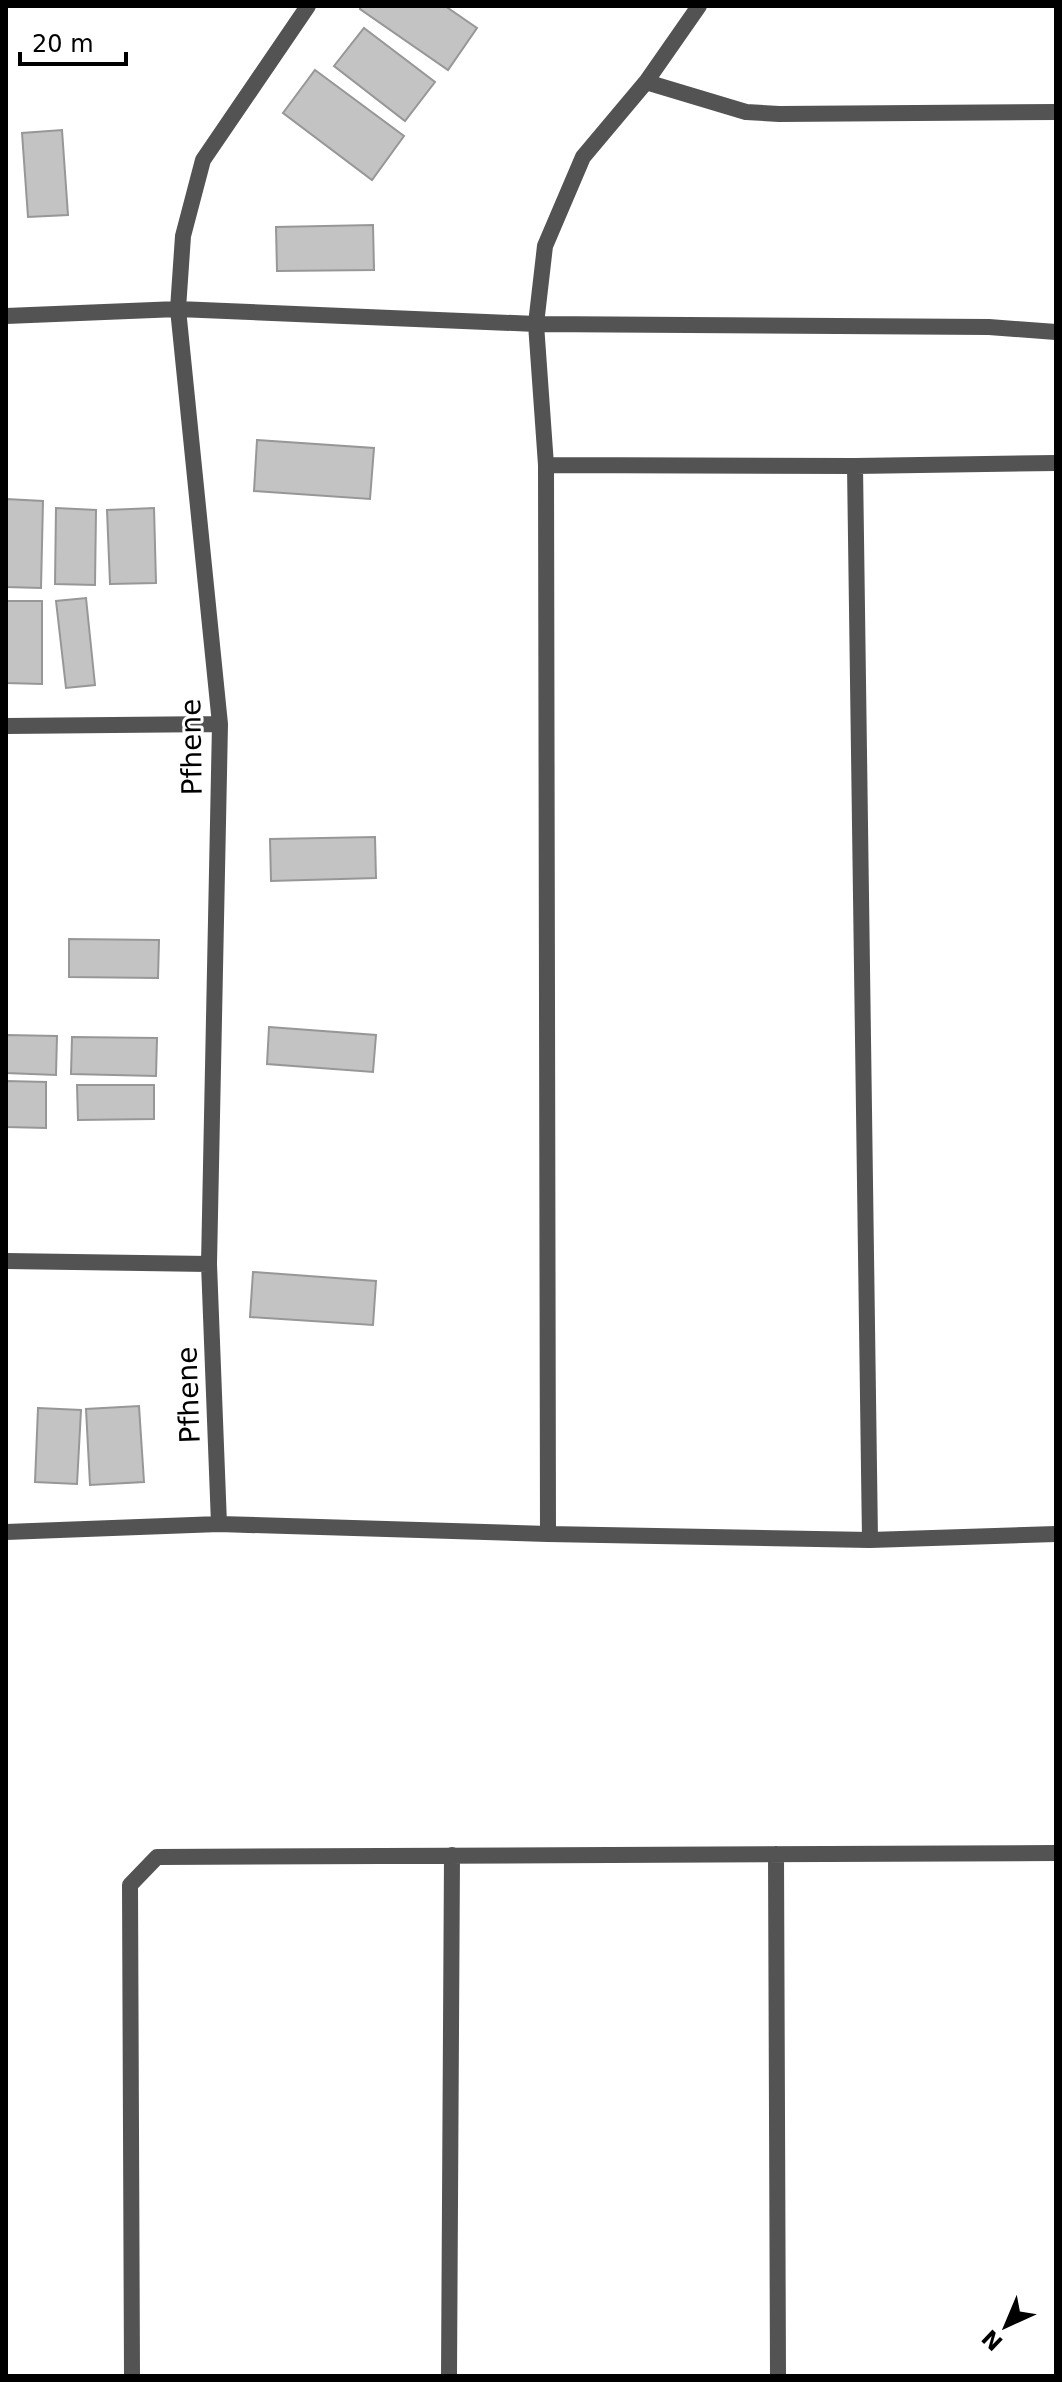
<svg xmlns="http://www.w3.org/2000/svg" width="1062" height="2382" font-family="'DejaVu Sans',sans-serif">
<rect width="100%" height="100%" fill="#fff"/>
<!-- building -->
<path fill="#c3c3c3" stroke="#979797" stroke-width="2" d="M361 6H445L477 28 448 70 360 9Z
M364 28 435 82 405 121 334 66Z
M315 70 404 136 372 180 283 113Z
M62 130 68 215 28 217 22 133Z
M373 225 374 270 277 271 276 227Z
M257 440 374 448 370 499 254 491Z
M6 499 43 501 41 588 6 587Z
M56 508 96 510 95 585 55 584Z
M154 508 156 583 110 584 107 510Z
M86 598 95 685 66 688 56 601Z
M6 601H42V684L6 683Z
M375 837 376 878 271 881 270 839Z
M69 939 159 940 158 978 69 977Z
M269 1027 376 1035 373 1072 267 1064Z
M6 1035 57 1036 56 1075 6 1073Z
M72 1037 157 1038 156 1076 71 1074Z
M6 1081 46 1082V1128L6 1127Z
M77 1085H154V1119L78 1120Z
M253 1272 376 1281 373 1325 250 1317Z
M139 1406 144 1482 90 1485 86 1409Z
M38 1408 81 1410 77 1484 35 1482Z"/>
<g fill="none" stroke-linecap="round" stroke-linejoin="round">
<!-- street -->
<path stroke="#535353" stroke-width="16" d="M646 82 746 112 779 114 1056 112
M6 316 178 309 536 324 989 327 1056 332
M546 465 855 466 1056 463
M855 466 870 1540
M6 726 220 724
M6 1261 209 1264
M219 1524 209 1264 220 724 178 309 183 236 203 160 308 6
M6 1532 219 1524 548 1534 870 1540 1056 1534
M548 1534 546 465 536 324 545 246 583 157 646 82 699 6
M776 1854 778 2376
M132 2376 130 1885 157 1857 1056 1853
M449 2376 452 1855"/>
</g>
<g text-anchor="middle" stroke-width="6" stroke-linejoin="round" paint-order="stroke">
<!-- street labels -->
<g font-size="28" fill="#000" stroke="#fff">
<text transform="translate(191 747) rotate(-91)" y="10">Pfhene</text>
<text transform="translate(188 1395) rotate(-92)" y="10">Pfhene</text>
</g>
</g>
<!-- border -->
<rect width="1062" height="2382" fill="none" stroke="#000000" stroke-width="16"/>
<!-- north arrow -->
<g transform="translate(1006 2326) rotate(224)" stroke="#ffffff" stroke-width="6" paint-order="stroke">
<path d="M0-6L14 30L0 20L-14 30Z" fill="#000000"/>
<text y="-12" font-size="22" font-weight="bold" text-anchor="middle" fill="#000000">N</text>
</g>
<!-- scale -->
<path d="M20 52v12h106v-12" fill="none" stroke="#000000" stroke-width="4"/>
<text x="32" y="52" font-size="24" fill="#000000" stroke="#ffffff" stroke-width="6" paint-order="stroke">20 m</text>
</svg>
